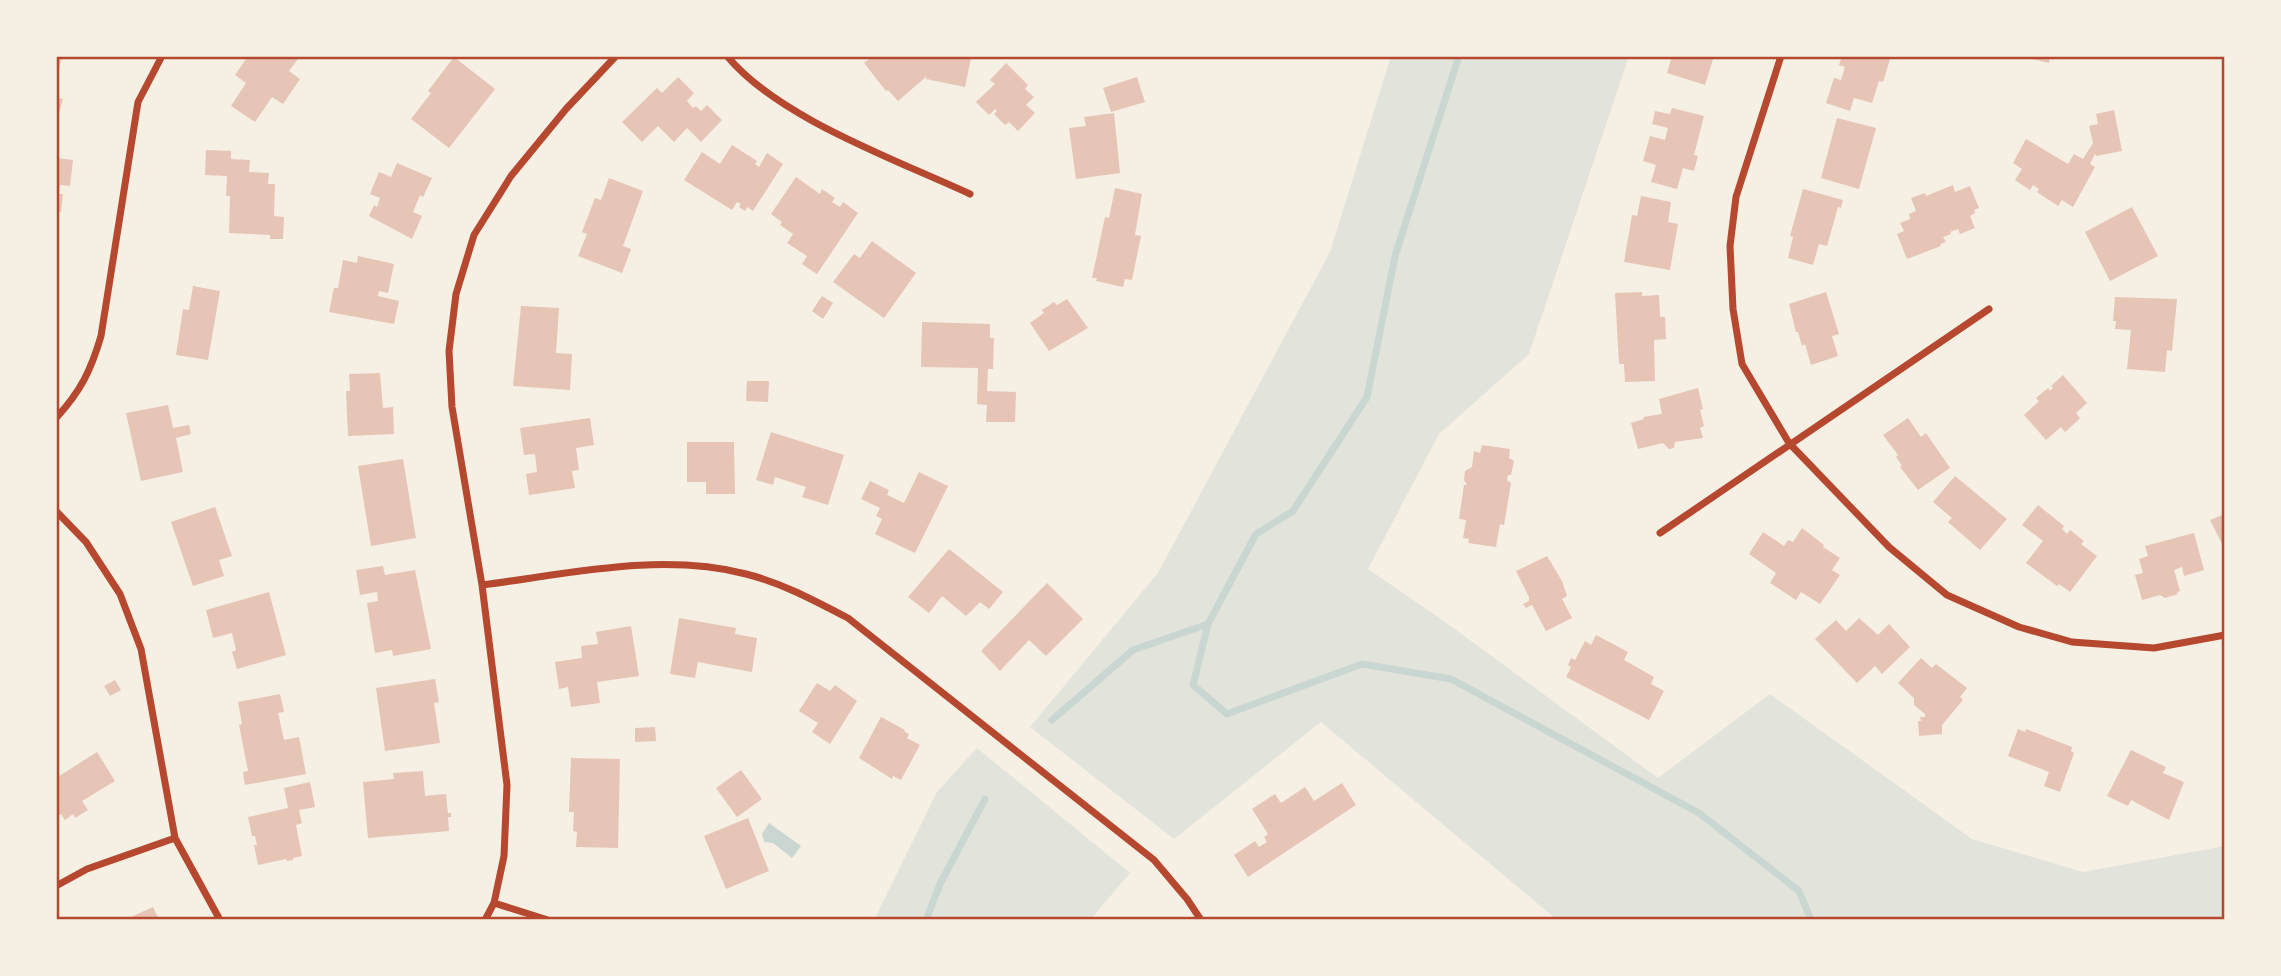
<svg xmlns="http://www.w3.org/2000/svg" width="2281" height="976" font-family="Mulish,sans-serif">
<rect width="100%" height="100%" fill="#f6efe4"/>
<!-- green -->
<path fill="#e2e4dc" d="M1391 56H1629L1529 354 1439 434 1368 569 1441 619 1658 778 1770 694 1972 839 2083 872 2225 846V920H1557L1321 722 1174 839 1030 727 1158 573 1330 252Z
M977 748 1130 873 1090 920H874L937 792Z"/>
<!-- water -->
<path fill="#c9d6d2" d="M769 823 801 846 792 858 773 843 764 842 762 834Z"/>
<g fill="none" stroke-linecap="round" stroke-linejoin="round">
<!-- stream -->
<path stroke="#c9d6d2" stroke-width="7" d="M1208 624 1193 685 1227 714 1362 664 1451 679 1699 813 1799 891 1811 920
M1052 720 1133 650 1208 624 1256 534 1293 511 1367 397 1395 256 1459 56
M926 920 940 884 985 799"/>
</g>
<!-- building -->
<path fill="#e6c5b7" d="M56 56H62L57 78 56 77Z
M248 56H294L298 59 289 71 300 79 283 104 272 97 255 122 231 106 246 83 235 75Z
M873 56H963L971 58 965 87 926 79 927 76 898 101 888 90 886 91 864 63Z
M1672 56H1714L1705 85 1667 73Z
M1842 56H1891L1883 82 1879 81 1872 103 1854 98 1850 111 1826 103 1834 78 1841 80 1845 67 1839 65Z
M2020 56H2050L2049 63Z
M454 57 495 89 449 148 411 119 431 93 428 91Z
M1006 63 1028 85 1025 89 1034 97 1026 105 1035 113 1018 131 1009 122 1005 125 994 114 997 111 995 109 989 115 976 102 995 84 990 80Z
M678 77 694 93 687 101 693 108 696 106 701 111 707 105 722 120 701 142 687 128 674 142 658 126 642 142 622 122 657 88 662 93Z
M1137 77 1145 102 1111 112 1103 88Z
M56 97 63 99 57 121H56Z
M1672 108 1704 116 1694 155 1698 156 1694 171 1683 168 1677 189 1651 182 1656 165 1643 161 1650 136 1665 140 1668 128 1652 124 1655 111 1670 114Z
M2114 110 2122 151 2096 156 2095 154 2090 164 2095 167 2073 207 2062 200 2058 206 2037 192 2039 189 2033 185 2030 190 2015 180 2022 169 2013 163 2026 139 2068 164 2074 154 2083 159 2093 143 2089 126 2098 124 2096 114Z
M1114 113 1120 173 1076 179 1069 128 1086 126 1084 117Z
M1837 118 1876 128 1859 189 1821 178Z
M732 145 757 161 755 164 759 167 767 153 783 164 753 211 747 207 745 211 739 207 741 204 737 202 732 210 684 180 702 152 720 164Z
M206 150 231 151V159L250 160 249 172 269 173 268 184H275L274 216 284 217 283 239H270V235L229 233 230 196H226L227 176 205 175Z
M56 158 73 160 70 186 60 185 59 194H63L61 212H56Z
M397 163 432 178 423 197 420 195 413 212 422 216 412 239 369 216 374 205 377 207 380 198 370 194 379 172 391 177Z
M796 177 820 194 822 189 835 198 832 202 840 207 843 202 858 213 817 274 802 264 807 256 787 243 793 234 780 225 782 222 771 214Z
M609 178 643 191 623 246 631 249 622 273 578 256 587 234 582 232 595 198 601 200Z
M1953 185 1955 192 1970 186 1979 208 1974 210 1975 213 1970 216 1975 228 1960 234 1958 229 1950 232 1951 234 1943 237 1946 242 1940 244 1941 246 1907 259 1897 234 1904 231 1900 223 1910 219 1909 214 1916 211 1911 198 1925 193 1926 196Z
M1115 188 1142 194 1135 235 1141 236 1132 280 1125 279 1123 287 1096 281 1097 278H1092L1105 217 1109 218Z
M1803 189 1843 200 1841 208 1838 207 1827 246 1819 244 1813 265 1788 258 1793 237 1790 236Z
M1641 196 1671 202 1668 222 1678 224 1670 270 1624 262 1632 215 1637 216Z
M2132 207 2158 256 2110 281 2085 232Z
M872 241 916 273 884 318 833 282 854 254 860 258Z
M358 256 394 264 388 293 379 291 378 296 399 301 394 324 329 312 334 288H338L343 260 357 263Z
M193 286 220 291 208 360 176 355 183 309 189 310Z
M1642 292V296L1659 295 1660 317H1665L1666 339 1654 340 1655 381 1625 382 1624 364H1619L1615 293Z
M1826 292 1839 334 1832 336 1838 356 1811 365 1805 344 1802 346 1798 332H1796L1789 304Z
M822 296 833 303 823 319 812 311Z
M2115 297 2177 299 2172 351 2167 350 2165 372 2127 369 2131 330 2115 329 2116 321H2113Z
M1067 299 1088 328 1049 351 1030 323 1044 313 1042 310 1054 302 1057 305Z
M521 306 559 308 556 353 572 354 570 390 513 386Z
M922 322 990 324V338H994L993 369H988L987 391 1016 392 1015 422H986L987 405 977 404 978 368 921 367Z
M380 373 383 408 393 407 394 434 348 436 346 391H350L349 374Z
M2063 375 2087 403 2076 413 2080 418 2073 425 2065 432 2061 427 2046 440 2024 415 2039 401 2036 398 2048 388 2050 391 2053 388 2051 386Z
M747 381H769L768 402 746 401Z
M1698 388 1703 409 1700 410 1704 426 1700 428 1703 438 1675 442 1674 448 1669 449 1663 443 1638 449 1631 423 1644 419 1643 417 1662 414 1659 399Z
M168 405 173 428 189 425 191 434 176 438 183 472 141 481 126 413Z
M590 418 594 445 576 448 579 470 572 471 575 488 529 495 526 474 537 472 535 454 524 455 520 428Z
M1908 418 1921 437 1926 433 1950 468 1918 490 1900 467 1902 466 1896 457 1898 455 1883 435Z
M771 432 844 455 828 505 802 497 806 487 775 477 773 485 756 480Z
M687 442H734L735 494H706V482H687Z
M1482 445 1510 449 1509 458 1514 461 1511 475H1508L1507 480 1511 483 1504 525 1500 524 1496 547 1468 543 1469 539 1463 538 1466 520 1459 519 1464 485H1467L1464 480 1465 471 1472 467 1474 451 1480 453Z
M403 459 416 538 371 546 358 466Z
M919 472 948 486 915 553 875 534 882 519 876 516 880 508 861 499 870 481 889 490 887 495 904 503Z
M1955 476 2007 519 1980 550 1948 522 1952 518 1933 502Z
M2038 505 2064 526 2062 529 2067 534 2070 530 2084 541 2081 544 2097 556 2070 592 2059 584 2057 586 2026 563 2043 541 2022 525Z
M215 507 232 556 219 560 224 576 193 586 171 522Z
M2225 514V550L2210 520Z
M1802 528 1824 545 1823 547 1840 558 1832 570 1840 575 1820 604 1801 592 1796 600 1770 583 1776 573 1749 554 1763 532 1784 546 1788 540 1793 542Z
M2194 533 2204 570 2184 576 2182 567 2174 570 2180 591 2177 592 2178 594 2165 598 2160 595 2142 600 2135 575 2143 573 2139 559 2148 556 2145 546Z
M949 549 1003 592 989 609 980 602 966 616 942 596 929 613 908 597Z
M1547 556 1562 581 1567 596 1562 599 1572 618 1546 631 1532 605 1526 608 1523 604 1529 601V597L1516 571Z
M383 566 385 575 415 570 431 649 393 656 392 650 375 653 367 603 378 601 377 592 360 595 356 570Z
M1047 583 1083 619 1046 656 1029 640 1000 671 981 651Z
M269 592 286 655 237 669 232 652 236 650 232 633 213 638 206 610Z
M679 618 736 628 735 634 757 638 752 672 698 662 695 678 670 674Z
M1859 618 1878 635 1889 624 1910 647 1882 674 1875 666 1857 683 1815 639 1836 620 1846 631Z
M631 626 639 676 597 682 600 703 571 707 568 687 559 689 555 662 582 658 581 646 598 644 596 632Z
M1596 635 1628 652 1624 660 1654 677 1651 684 1664 691 1649 720 1566 677 1571 667 1568 665 1571 658 1575 660 1585 641 1591 645Z
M1921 658 1932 668 1936 664 1967 688 1960 697 1963 700 1942 725V734L1919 736 1918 721H1921L1920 717H1925V714L1914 705V698L1898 683Z
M435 679 439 702 434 703 440 743 385 751 376 688Z
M115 680 121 690 110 696 104 686Z
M817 683 830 691 835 685 857 701 830 744 812 732 818 723 799 711Z
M280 694 284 712 278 713 284 740 299 737 306 774 245 785 243 772 248 771 239 725 242 724 238 702Z
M881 717 905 730 904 731 909 734 907 738 920 745 901 780 893 776 892 779 859 758Z
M655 727 656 741 635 742V728Z
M2018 729 2025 732 2026 729 2072 747 2071 751 2074 753 2060 792 2044 786 2049 772 2008 756Z
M2131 750 2166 767 2163 773 2184 782 2169 820 2131 800 2128 806 2107 796Z
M97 752 115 781 82 801 88 810 75 818 73 814 65 820 61 814 56 818V778Z
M571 758 620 759 618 848 576 847 577 832 573 831 574 812H569Z
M741 770 762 799 737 817 716 788Z
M423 771 425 796 446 794 448 813H451V817H448L449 831 368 838 363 782 394 779 393 773Z
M310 782 315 807 299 810 302 823 296 825 302 856 293 858V860L287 861 286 859 258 865 254 845H257L255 836H252L248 817 288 808 284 788Z
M1342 783 1356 805 1248 877 1234 855 1255 841 1259 847 1267 842 1264 837 1268 834 1252 809 1275 794 1281 803 1305 787 1314 801Z
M748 818 769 871 726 889 704 836Z
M153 907 159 920H124Z"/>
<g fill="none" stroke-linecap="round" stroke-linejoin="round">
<!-- minor -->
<path stroke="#b5482f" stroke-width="7" d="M727 56C778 118 897 160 970 194
M1781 56 1736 197 1730 246 1733 309 1742 364 1789 443 1889 547 1947 595 2019 627 2072 642 2154 648 2225 635
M56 418C81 391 91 370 101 336L138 102 162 56
M56 511 86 542 120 594 141 649 175 838 220 920
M1660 533 1989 309
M482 585C568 574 660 552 746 574 782 583 815 601 848 618L1154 860 1187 899 1201 920
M56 886 87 869 175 838
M494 903 548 920
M485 920 494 903 504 856 507 785 482 585 452 407 449 351 456 294 474 235 511 176 566 109 616 56"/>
</g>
<!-- border -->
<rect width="2281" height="976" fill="none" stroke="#f6efe4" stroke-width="116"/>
<rect x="58" y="58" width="2165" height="860" fill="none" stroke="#b5482f" stroke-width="2.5"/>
</svg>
